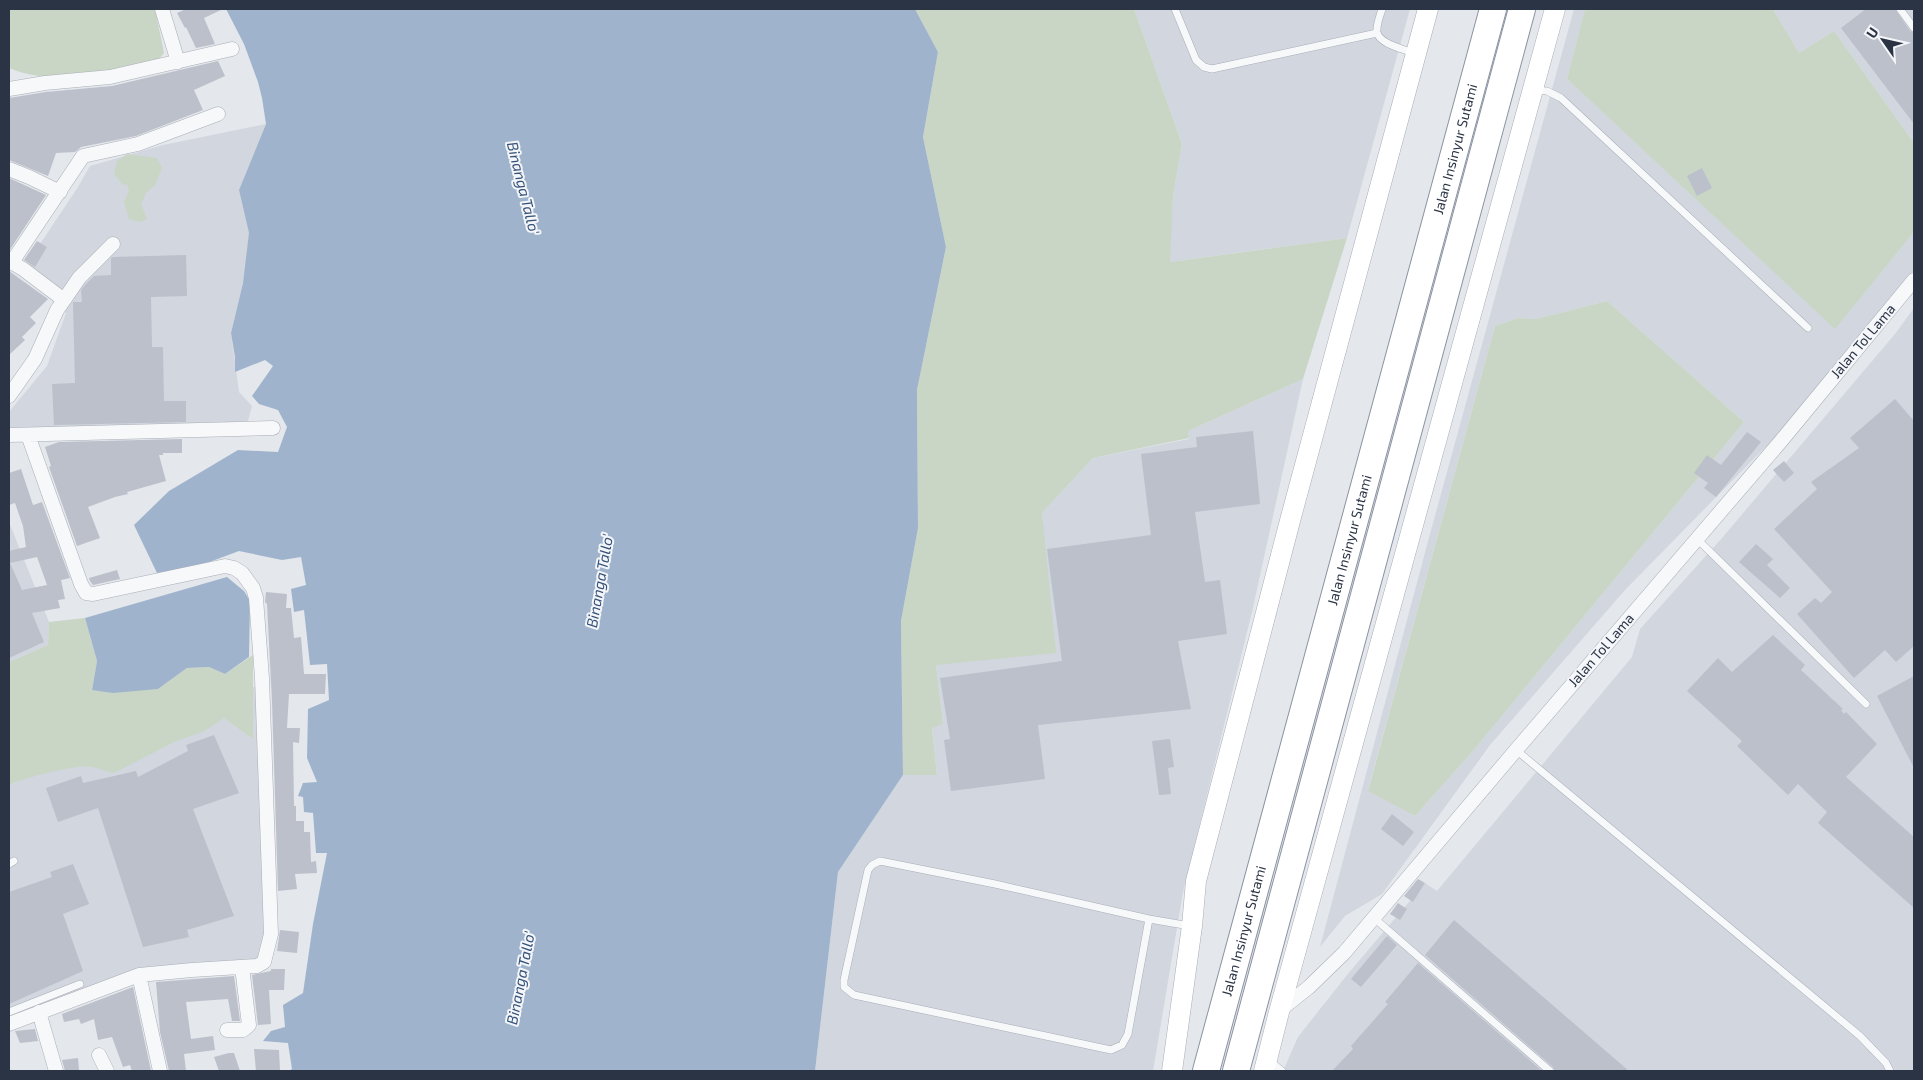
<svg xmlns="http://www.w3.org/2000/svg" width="1923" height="1080" font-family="'Exo 2',sans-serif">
<rect width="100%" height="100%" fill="#e4e7ec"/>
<!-- built -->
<path fill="#d2d6de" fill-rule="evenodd" d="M1134 9H1410L1347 238 1169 262 1173 196 1182 144Z
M1574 9H1585L1567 79 1835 328 1914 232V270L1781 431 1625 590 1490 745 1382 894 1345 916 1320 947 1427 545ZM1607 301 1744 422 1473 751 1415 816 1368 790 1495 326 1518 318 1536 319Z
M1773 9H1914V143L1834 31 1799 53Z
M266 124 239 190 250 236 243 283 231 333 239 392 252 406 245 432 9 442V412L47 366 66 313 22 271 78 187 90 166 163 145Z
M1914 308V1071H1283L1298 1037 1347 975 1425 883 1437 891 1632 657 1640 629 1722 538 1895 334Z
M1303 379 1252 612 1183 892 1153 1071H815L838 872 903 775H937L932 727 943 724 936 665 1043 526 1042 513 1093 458 1189 439 1188 431Z
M9 522 49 622 48 645 9 662Z
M264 683 265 967 148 979 9 1030V785Z"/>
<!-- green -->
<path fill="#c9d6c5" d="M9 9H155L164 53 159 59 151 63C106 72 53 87 9 68Z
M915 9H1134L1182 144 1173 196 1170 262 1347 238 1303 379 1188 431 1189 438 1093 458 1042 513 1056 653 936 665 943 724 932 728 937 775H903L901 621 918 528 917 390 946 247 923 137 938 52Z
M1585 9H1773L1799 53 1834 31 1914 143V232L1835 329 1567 79Z
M127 154 157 158 162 168 155 185 146 193 141 204 147 219 140 222 129 219 124 202 129 190 127 184 123 185 114 174 117 161Z
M1607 301 1744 422 1473 751 1415 816 1368 791 1495 326 1518 318 1536 319Z
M85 618 97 661 92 690 158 689 187 668 209 667 225 674 253 655V739L224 718 203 732 176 741 114 773C106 772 99 768 92 767 74 764 26 778 9 785V662L48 645 49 622Z"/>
<!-- water -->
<path fill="#9fb4cc" d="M226 9H915L938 52 923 137 946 247 917 390 918 528 901 621 903 775 838 872 815 1071H289L292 1069 288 1043 263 1041 271 1031 285 1027 283 1005 303 993 313 924 327 853H316L313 813 304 812 303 797 298 796 303 783 317 782 307 758 308 709 329 700 327 664 310 665 304 610 294 612 291 589 306 585 301 557 282 560 239 551 196 567 157 573 134 525 169 491 238 450 278 452 287 427 278 410 259 404 252 396 273 366 265 360 235 372V357L231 333 243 283 249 233 239 190 266 124 262 98 258 82 244 44Z
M227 577 244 591 250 601 249 657 225 674 209 667 187 668 158 689 113 693 92 690 97 661 85 618Z"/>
<!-- building -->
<path fill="#bbc0ca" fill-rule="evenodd" d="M186 9H223L204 18 215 44 196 48 186 27 185 28 177 13Z
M1866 9H1895L1910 31 1914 33V124L1841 28Z
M218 61 225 76 194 90 203 110 136 136 81 147 75 152 56 153 48 176 9 160V98L46 92 112 86Z
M1702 168 1712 188 1697 196 1687 176Z
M9 178 46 195 9 251Z
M37 241 47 247 35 267 24 260Z
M186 255 187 296 151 297 152 347H163L164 401H186V422L54 425 52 384 75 383 73 302H82L81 290 86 284 94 276 111 275V258L113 257Z
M9 271 48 299 30 317 36 323 22 337 25 340 9 355Z
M1895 399 1914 421V646L1896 662 1885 650 1854 678 1797 614 1815 598 1821 603 1832 592 1774 529 1817 489 1811 482 1859 448 1850 438Z
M1253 431 1260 504 1195 512 1205 582 1220 580 1227 634 1178 641 1191 709 1038 725 1045 779 951 791 944 740 950 739 940 678 1062 661 1047 549 1151 535 1141 454 1197 447 1196 437Z
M1747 432 1761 442 1716 497 1704 488 1708 483 1694 473 1707 455 1721 465Z
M182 439V453H163V455H159L166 481 127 492 128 494 115 497 88 507 100 538 77 546 49 467 51 466 45 447 59 442Z
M1784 461 1794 473 1784 482 1773 470Z
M21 469 33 505 42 502 70 578 61 580 65 599 58 600 60 608 32 613 44 642 9 658V551L26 547 23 526 15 503 9 505V473ZM37 557 47 585 22 590 10 563Z
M1756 544 1773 559 1767 565 1790 588 1780 598 1739 562Z
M117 570 120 579 93 585 90 581 89 578Z
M266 592 287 594 286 608H291L294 638 301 637 304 674H326L325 694H289L287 728H300L299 743 293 742 294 806H296V821H304V832H310L311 862 316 861 317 873 295 874 297 889 278 891 272 701 267 604 265 602Z
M1773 635 1805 665 1801 670 1843 709 1841 710 1844 714 1846 712 1877 744 1846 777 1914 837V908L1818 823 1827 812 1798 784 1788 795 1737 746 1742 741 1687 691 1718 658 1732 672Z
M1914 676V768L1877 696Z
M214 735 239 793 193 809 234 916 187 930 189 937 143 947 98 808 58 822 46 788 81 776 83 783 136 771 138 777 188 751 186 745Z
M1170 739 1174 767 1168 768 1171 794 1159 795 1152 741Z
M1392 814 1414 832 1403 846 1381 829Z
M73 864 89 904 63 914 83 971 9 1004V892L52 877 50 872Z
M1418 879 1425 883 1413 902 1404 896Z
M1398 903 1407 909 1400 920 1390 914Z
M1454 920 1629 1071H1555L1553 1067 1425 955Z
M280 930 299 932 297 953 277 951Z
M1387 936 1397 945 1361 987 1351 979Z
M1418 963 1542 1071H1332L1353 1049 1351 1046 1388 1004 1385 1002Z
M271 969H285L284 990H269L271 1024 258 1025 252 975 271 971Z
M234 976 240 1021H232L228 999 186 1002 191 1039 213 1036 215 1050 184 1054 186 1071H169L160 1032 156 982Z
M133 987 151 1071H132L130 1065 123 1067 112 1037 98 1040 94 1019 81 1024 79 1019 64 1022 62 1014Z
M35 1029 38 1041 20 1043 15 1031Z
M254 1049 279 1050 280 1071H256Z
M229 1053H234L240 1071H219L214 1057Z
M78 1058 79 1070 65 1071 62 1060Z"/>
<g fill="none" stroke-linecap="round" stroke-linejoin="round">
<defs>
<path id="lane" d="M1175 9 1196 60 1204 67 1212 69 1377 33
M1382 9C1380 16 1376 25 1377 32 1379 44 1404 49 1413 53
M1900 9 1914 28
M1533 90 1547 91 1561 98 1808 328
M1697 539 1866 704
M1516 750 1860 1036 1886 1063 1890 1071
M9 864 14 861
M1374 918 1550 1071
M1149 919 1128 1034 1122 1045 1111 1050 854 995 844 987V980L868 870 872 865 880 861 995 884 1149 919 1190 926
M9 1012 80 984
M1270 1061 1282 1071"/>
<path id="street" d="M162 9 178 62
M9 89 45 83 110 77 232 49
M9 169 29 177 60 192
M9 261 23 269 64 300
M12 262 83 156 138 144 218 114
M9 396 35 359 57 310 64 300 79 278 113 244
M9 435 273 428
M139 975 160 1071
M1279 1011 1309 987 1344 953 1516 750 1781 441 1914 280
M39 1012 56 1071
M9 1024 139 975 192 970 257 966 264 962 271 934 262 678 256 598 253 588 242 573 234 568 225 566 93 594 86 593 81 584 28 435
M227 1030H243L249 1025 242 967
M99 1055 107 1071"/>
<path id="secondary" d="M1172 1071 1192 926 1196 881 1291 517 1428 9
M1264 1071 1279 1012 1555 9"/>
<g id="highway">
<path id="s1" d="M1206 1071 1493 9"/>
<path d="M1236 1071 1522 9"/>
</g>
</defs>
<!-- lane casing -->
<use href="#lane" stroke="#a9aeb7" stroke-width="8"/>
<!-- street casing -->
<use href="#street" stroke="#a9aeb7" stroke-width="15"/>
<!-- secondary casing -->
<use href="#secondary" stroke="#a9aeb7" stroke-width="21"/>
<!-- highway casing -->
<use href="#highway" stroke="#8b94a3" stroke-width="28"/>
<!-- lane -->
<use href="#lane" stroke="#f7f8fa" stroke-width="7"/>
<!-- street -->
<use href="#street" stroke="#f7f8fa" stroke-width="14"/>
<!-- secondary -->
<use href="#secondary" stroke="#fff" stroke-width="20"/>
<!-- highway -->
<use href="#highway" stroke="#fff" stroke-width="26"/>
</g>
<g text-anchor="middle" stroke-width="4" stroke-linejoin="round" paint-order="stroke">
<!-- street labels -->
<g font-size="14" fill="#2b3445" stroke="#f4f6f9">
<text dy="5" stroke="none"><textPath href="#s1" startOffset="955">Jalan Insinyur Sutami</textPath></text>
<text transform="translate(1863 341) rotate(-50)" y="5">Jalan Tol Lama</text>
<text dy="5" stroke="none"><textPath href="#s1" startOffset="550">Jalan Insinyur Sutami</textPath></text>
<text transform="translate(1601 650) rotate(-49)" y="5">Jalan Tol Lama</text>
<text dy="5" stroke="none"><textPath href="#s1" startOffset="145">Jalan Insinyur Sutami</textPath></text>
</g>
<!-- water labels -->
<g font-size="15" font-style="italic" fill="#34527a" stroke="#f4f6f9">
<text transform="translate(523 188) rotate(76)" y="5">Binanga Tallo'</text>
<text transform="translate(600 581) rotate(-80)" y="5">Binanga Tallo'</text>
<text transform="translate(521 978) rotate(-79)" y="5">Binanga Tallo'</text>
</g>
</g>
<!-- border -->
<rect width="1923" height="1080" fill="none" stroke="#2b3445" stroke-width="20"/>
<!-- north arrow -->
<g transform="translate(1883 40) rotate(304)" stroke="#f4f6f9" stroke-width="4" paint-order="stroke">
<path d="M0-4L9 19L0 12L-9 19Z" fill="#2b3445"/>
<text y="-8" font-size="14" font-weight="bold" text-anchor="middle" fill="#2b3445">U</text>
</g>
</svg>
